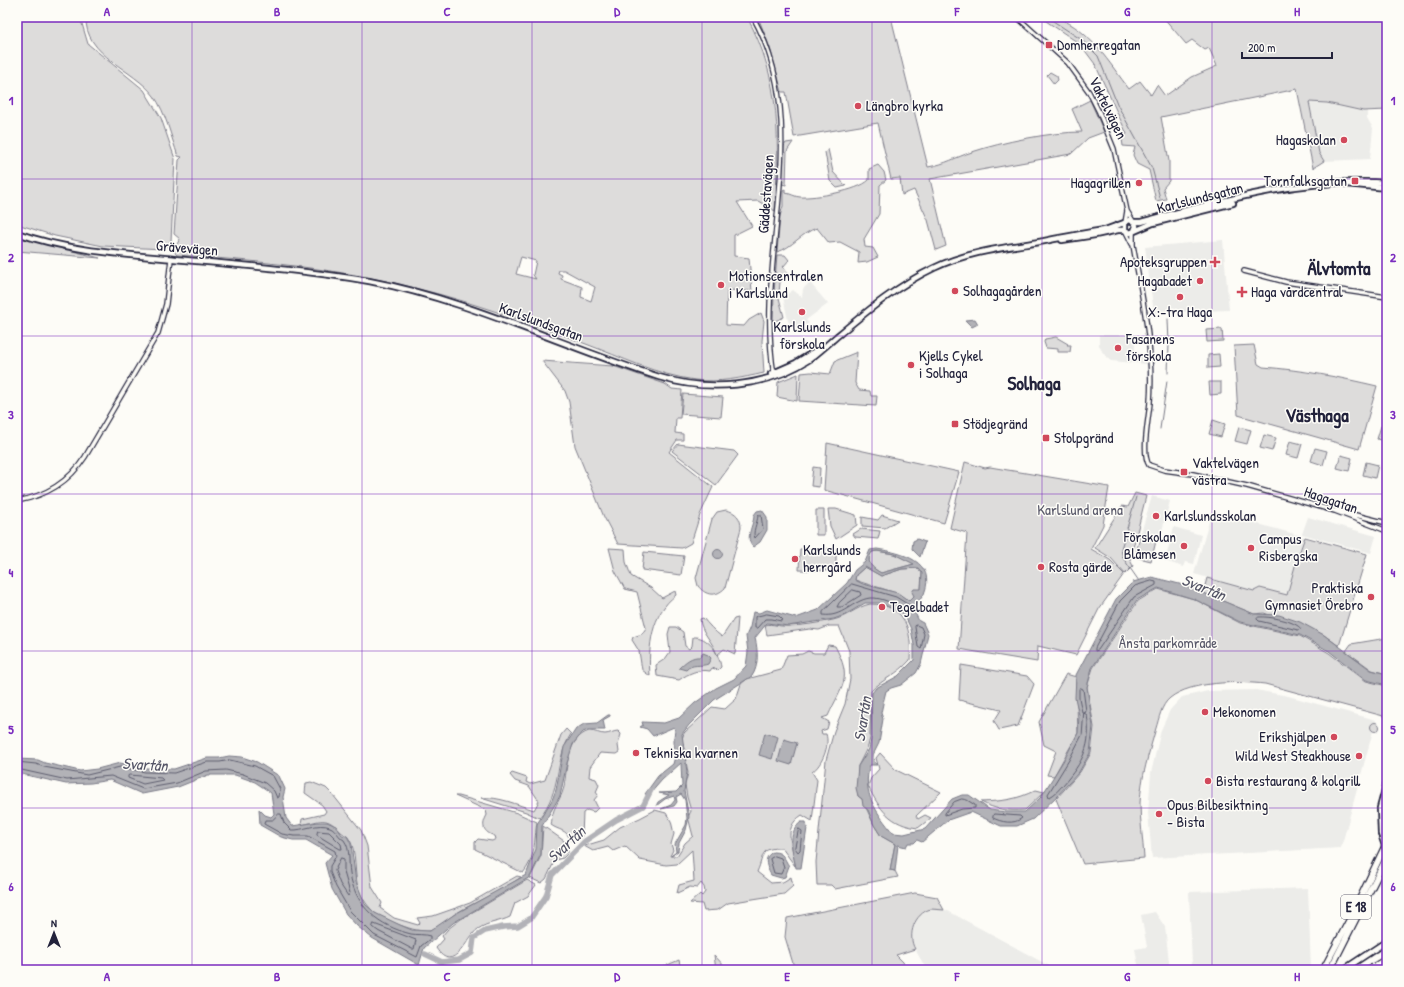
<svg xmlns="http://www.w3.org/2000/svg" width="1404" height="987" font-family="'Patrick Hand',sans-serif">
<rect width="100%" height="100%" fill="#fdfcf7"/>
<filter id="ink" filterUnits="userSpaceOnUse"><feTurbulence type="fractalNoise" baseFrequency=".025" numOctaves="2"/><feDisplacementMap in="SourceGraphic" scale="8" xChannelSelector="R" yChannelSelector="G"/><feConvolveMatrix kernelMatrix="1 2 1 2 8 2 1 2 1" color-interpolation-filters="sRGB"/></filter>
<g filter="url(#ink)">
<!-- built -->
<path fill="#ecece9" d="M1309 102 1327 103 1367 111V118L1373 128 1370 159 1324 161 1319 153Z
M1223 240 1229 310 1154 313 1145 247Z
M809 283 811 284 828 304 806 320 809 323 798 332 788 321 783 297 793 290 802 297 803 289Z
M1099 335H1135V351L1147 356V364L1111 361 1103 353 1099 345Z
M1152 496 1170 501 1160 538 1141 533Z
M1212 511 1305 537 1297 559 1287 595 1260 588 1254 591 1194 574Z
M1308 517 1376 536 1371 553 1302 534Z
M1174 527 1201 535 1194 564 1185 562 1183 567 1165 561Z
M1256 690 1288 696 1376 720 1341 848 1152 858 1148 813 1151 773 1161 730 1170 710 1182 697 1208 691Z
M1308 888 1311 970H1194L1192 965 1189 892Z
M931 909 946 910 1057 970H925V967L911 942 913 928 919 915Z
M1155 912 1165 927 1170 970H1139L1135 949 1147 947 1141 915Z"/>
<!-- green -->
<path fill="#dddcdb" stroke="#807f8b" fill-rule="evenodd" d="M17 17H80L88 44 144 90 161 118 175 159 171 241 164 249 103 246 55 236 17 224Z
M86 17H747C782 81 779 141 775 211L758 201 737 202 752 226 734 235V256L749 258 752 291 727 290 726 325 744 326 749 320 761 313 764 321 762 341 764 373C742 378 719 383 695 380 657 375 621 357 586 344 530 323 473 302 415 288 337 268 257 261 177 255L175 253 174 249 180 239 174 234 179 160 182 157 178 156C171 137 166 113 154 96 134 69 84 56 86 17ZM521 257 536 261 533 275 536 279 516 274ZM559 270H564L595 287 591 301 581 297 582 287 561 279 562 275 558 273Z
M758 17H891L928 167C946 164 956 157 972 152 1002 142 1051 132 1082 132L1072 109 1090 100 1104 132 1088 138 1071 154 930 179 946 246 936 250 928 220 914 190 902 195 900 178 891 179 878 123 794 137 786 92H782L770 48Z
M1040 17C1045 17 1053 16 1058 18 1090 30 1110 64 1129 89L1140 81 1151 95 1157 85 1165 96 1192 77 1217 66 1209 48 1205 50 1192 40 1186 44 1163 17H1387V110L1363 111 1327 103 1309 102 1319 153 1324 161 1313 168 1297 89 1161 117 1169 161V181L1163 188 1166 199 1156 201 1149 170 1137 164 1133 155 1135 147 1123 146 1122 139 1127 134 1095 64 1080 44Z
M1050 72 1057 76 1058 80 1054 84 1047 75Z
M793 142 787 151 786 185 782 184 784 146 786 143Z
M828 149 833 172 846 186 837 188 830 181 825 152Z
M878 165 884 172 886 180 880 185 879 214 864 239 865 247 873 248 878 257 867 262 858 263 859 252 840 242 829 243 817 228C802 232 792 248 777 252L780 216 783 206V190L785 189V193C790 193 795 197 800 197 815 198 858 191 869 180V169Z
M17 237 100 258 17 251Z
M777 255H785L789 260 783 267 789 275 780 282 779 294 774 293Z
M774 297 779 298 784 317 773 322Z
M1222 329 1223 341 1207 342 1206 330Z
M1056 337 1068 344 1067 345H1071L1070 352H1058V349L1046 348 1044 342 1045 339Z
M1254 345 1258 364 1263 367C1302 370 1339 377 1377 386L1359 449 1238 415 1234 346Z
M857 352 855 383 859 390 870 391 871 396H877L876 406 799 401 801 373 811 372 830 374 835 361Z
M1219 354 1220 367 1208 368V355Z
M542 361 613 366 665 384 672 389 682 390 680 418H676L675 433 683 434V440H677L669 452 713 487 700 515 691 543 682 548 618 544 604 517 575 446 569 402 565 391Z
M798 374 797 401 777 397 778 382Z
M1209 382H1221V394L1210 395Z
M683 394 723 397 721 417 681 414Z
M1213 420 1225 424 1221 437 1209 434Z
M1381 426 1387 428V442L1377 439Z
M1239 427 1251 430 1247 444 1235 441Z
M1264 435 1276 438 1272 451 1260 448Z
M1290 441 1302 444 1298 458 1286 455Z
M827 443 959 472 944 523 824 490Z
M678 444 734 451 738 455 716 485 672 451Z
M1315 448 1327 451 1323 465 1311 461Z
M1341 455 1352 458 1349 471 1337 468Z
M965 462 985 468 990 467 1109 487 1103 525 1091 549 1110 560 1124 574 1099 609 1076 655 1038 646 1037 662 959 649 967 533 950 528Z
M1366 462 1378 465 1375 478 1363 475Z
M813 467 820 468 819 487 811 486Z
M1135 493 1146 496 1130 560 1133 566 1125 574 1111 558 1095 548 1122 506 1128 507Z
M828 509H836L856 515 857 525 836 539 830 526Z
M726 510C736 512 741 518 741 528L725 588C716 597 706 596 698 586L696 578 712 519 717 512Z
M816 510H824V535H816Z
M882 515 898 520 885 528 862 526V517L878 520Z
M861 529 880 531 878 539 855 537 853 534Z
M1141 533 1157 537 1151 561 1135 557Z
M1305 537 1367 554 1339 646 1324 635 1264 613 1254 614 1203 593 1207 578 1254 591 1260 588 1287 595 1297 559Z
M609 548 625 549 626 562 631 576 651 588 662 598 675 591 676 595C651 614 648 647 650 676L642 670 639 651 632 640 633 637 642 634 646 628 637 592 625 589 615 571Z
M800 549H836V571L799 570Z
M877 551 894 554 913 562 914 564 881 573C872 568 865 562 872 552Z
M644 552 684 556 681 575 642 570Z
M865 567 881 576 902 569 918 568 922 573 921 590 909 601C893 589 873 587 855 580L856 575Z
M1158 589 1194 599 1240 623 1300 636 1329 653 1366 681 1387 686V717L1265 684C1238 681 1191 681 1170 698 1161 705 1159 719 1156 728 1149 753 1141 777 1140 803 1140 821 1143 840 1144 858L1083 864 1056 799 1080 772 1091 753 1094 727 1087 687 1093 668 1138 601Z
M870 604C906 604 912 630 910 660 897 675 884 678 871 691L870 738 868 746 858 766V796L862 799 874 825 881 836 895 844 890 870 895 871 898 877 835 889 831 885H817L816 862 826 760 834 731 845 704 850 679 849 651 839 626H829L819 630 810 629 767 635 765 625C773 623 779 627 787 626 802 626 818 623 833 620 847 617 856 607 870 604Z
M703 618C708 624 714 631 722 637L734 619 738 618 735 654 724 649 717 655C713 641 701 633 700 619Z
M670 627H676L683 632 685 646 689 649 692 646 693 637C708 636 719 653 721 667L718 670 712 668 710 671C698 669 689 673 679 680L657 676 656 665 665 659 670 652 668 634Z
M1387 638V674L1372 670 1346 651 1351 644Z
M828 645 835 646C853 680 842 685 828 716L822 718 829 722 827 729 821 731 822 734H826C830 746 822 765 812 772L817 780 812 821 802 815C780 829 795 848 795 866L782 848C759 848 765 854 757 872L771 883 783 882 791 877 793 886 784 894 728 903 718 910 704 911 702 904 690 903 700 894 702 896 705 892 704 887 701 883 697 888 690 887 677 893 679 885 694 881 692 850 677 864 666 865 640 860 625 846 613 851 608 847 593 851 584 846 604 840 620 827 640 818 655 810 666 813 671 821 674 834 671 844 673 850 670 856H677L685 843 693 836 688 817 691 811 687 797 685 785 688 773 682 739 684 733 712 707 725 709 736 699 741 684 747 679 781 670 787 655 802 654 808 651 814 653H824Z
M961 665 1027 676 1034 684 1018 726 999 730 994 721 1001 710 959 700Z
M1066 674 1076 677 1078 733 1054 776 1047 775 1056 751 1044 745 1039 722Z
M1370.5 727a4.5 4.5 0 1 1 9 0a4.5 4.5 0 1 1-9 0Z
M566 729 571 734C553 763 563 789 539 818L526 812 481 798C498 796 518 805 534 810L539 801 529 786 515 781 510 775 512 773 527 778 526 782 530 784 545 780 561 735Z
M589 731C595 731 600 734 605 734 609 734 614 731 618 731L621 734 618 745 619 752 616 754 600 753 590 767 589 777 596 779 599 785 596 792 598 795 594 800 598 808 594 812 587 810 583 813 582 837 576 841 570 840C567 829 559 831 551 825 552 821 552 815 554 810 557 802 562 796 564 787 567 768 567 738 589 731Z
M880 753 896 770 941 792 916 816 918 819 925 815 931 818 918 828C891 825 879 809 868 786L871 778 879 769 876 758Z
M311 782 326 788 333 795 361 830 367 846 372 887 382 903 380 908 394 918 418 925 420 923 417 918 433 916 470 903 517 876 521 877C501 892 476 901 455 914 447 919 439 929 429 931 416 933 385 920 375 913 368 907 362 898 359 890 353 875 358 850 348 837 346 835 343 834 341 832 326 815 321 821 301 825L302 819 324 814 326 811 322 805 305 793 306 783Z
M1036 790 1044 792 1025 810C1008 811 996 810 981 802 1003 801 1016 800 1036 790Z
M455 796H459L517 813 537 822C534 841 536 857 523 873L475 849V842L478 839 492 841 496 839 495 836C483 832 481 826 487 815L486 810Z
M543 826 567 843 568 853 563 858 555 860 546 879 541 883 530 878 541 856Z
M527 880 536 885 528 896 515 903 510 917C500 922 488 922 478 929 467 936 454 976 436 948L444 939 442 936 448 929 461 919Z
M915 893 937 897 944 910C940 910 935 909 931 909 914 913 907 936 915 949L896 955 903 962 908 970H795L785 937 787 918Z
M714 955 728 970H716Z
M679 960 681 970H656Z"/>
<!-- water -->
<path fill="#b2b2b7" stroke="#787885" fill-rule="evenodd" d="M975 319 978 324 972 327 965 320Z
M762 510 767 517V530L760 542 753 547C744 538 754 525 754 515L757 511Z
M917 539 925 542 920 557 912 549 913 541Z
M877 549C902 553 937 561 924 594 921 600 915 603 913 609L919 621 923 623 928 634 921 664 916 673 901 685 891 688 886 691 884 699 881 713 883 719 879 743 873 755 874 761 877 765H870C861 793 877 813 893 833L904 834 925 829 952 799 962 795H969L990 810 1006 812H1025L1041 797 1065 758 1078 733 1079 715 1075 698 1076 675 1116 599 1133 582 1152 577 1187 586 1254 614 1279 615 1300 622 1324 635 1371 670 1387 674V685L1366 680 1329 651 1300 635 1240 622 1194 599 1158 588 1137 600 1092 668 1087 687 1093 726 1090 753 1079 772 1058 795 1033 819 1017 826H1001L971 812 948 820 922 842 917 840 914 843H908L906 847 898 845 895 871 890 870 895 844 881 836 874 825 868 810 863 806 862 799 858 796 856 788 858 766 869 749 871 740 872 693 876 688 898 676 914 660V645L911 629 904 614 880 603H865L845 615 834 619 788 626 767 623 755 638C758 650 759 666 752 676L714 700 689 725 682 734 687 772 684 791 689 817 686 830 679 843 678 851 671 856 676 852 675 844 686 825 687 818 685 800 681 794 676 797 677 802 674 806 661 809 671 805 675 800 674 796 665 799 656 806 658 802 669 795 659 793 676 792 682 786 681 763 662 780 649 795 645 794 658 776 673 764C677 753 672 742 675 731L674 727 653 736 647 729 640 727 643 725 642 722 664 723 679 718 695 703 716 688 734 679 746 666 748 652 746 636 750 627 753 612 759 613 767 610 796 618 818 610 847 583 855 570 865 562 870 550ZM877 551 894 554 914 564 881 573C872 568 865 562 872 552ZM865 567 881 576 902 569 918 568 922 573 921 589H914L912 592 914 596 909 601 898 593 863 584 855 580 856 575Z
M713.5 554a4.5 4.5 0 1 1 9 0a4.5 4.5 0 1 1-9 0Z
M703 653 708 655 711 658 708 664C701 667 692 663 686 670L679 668C685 662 692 656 700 657Z
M608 715H610V716L603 720 605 730H588L583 732 573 744 567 763 560 796 542 826 541 854 530 877 453 923 424 948 419 965 372 938 357 926 346 914 332 889 325 863 332 855 306 840H293L281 837 260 825 259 809 265 815 271 817 274 814 271 793 267 790 255 782 235 775H208L178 787 142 794 110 780 91 783 66 784 17 773V759L38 760 45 763 80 771 97 769 120 763 146 768 174 769 207 758H219L229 756 242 757 257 762 279 776 285 789 283 797 286 818 292 826 318 822H327L336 826 342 835 347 836 351 844 356 882 365 904 375 913 400 925 412 930 430 931 455 914 526 875 536 849 537 824 552 800 556 790 564 747 576 729 584 724 597 723Z
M765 733 778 737 772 759 759 755Z
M784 739 797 743 791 765 778 761Z
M801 822H806L807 828 801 868H796C793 853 786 833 801 822Z
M773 852C784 852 784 859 789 866L785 877 781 878 771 875C766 866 763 857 773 852Z"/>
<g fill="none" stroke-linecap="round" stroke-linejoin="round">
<!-- shore -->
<path stroke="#5c5c6d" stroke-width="1" d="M761 515 763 529 755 538C752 532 757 524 758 516Z
M1152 581 1156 582V585L1134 597 1098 650 1095 651V648L1120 601 1135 586Z
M852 584 896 597 909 605V609L906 610C896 605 882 597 870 598 853 600 842 618 823 615V612Z
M853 590 860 592 861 595 842 607H837L839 603Z
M767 614 779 616 783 620 781 621 772 619H765L757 628H755V617Z
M1259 617C1269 616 1296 621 1301 629L1298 630 1259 621 1257 619Z
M916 625 921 627 924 634 921 649 918 647 915 627Z
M1081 688 1083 689 1086 711 1085 713 1082 712 1079 698V689Z
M1084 713 1087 715C1092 745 1083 762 1063 785 1059 789 1055 795 1049 797L1048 794 1069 760 1082 735Z
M17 762 36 764 44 767 87 775 120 767 145 772 174 773 207 762H220L230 760 255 766 273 776 280 789 279 797 277 798 274 791 265 783 243 774 226 770 206 771 177 783 143 789 111 776 67 780 17 769
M130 775 161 778 163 780 143 784 128 778V776Z
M962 799 967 800 975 805V808L962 809 945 815V813L954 802Z
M279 814H281L284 823 291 830C303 831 318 822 330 827 336 829 338 837 344 840 351 850 348 861 350 873 355 907 379 926 411 934 417 935 424 934 430 936V939L421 946 417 957 374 935 350 911 336 887 330 872V866L336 856 335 851 308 836H294L282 834 264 824 265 820H272Z
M994 814 1020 816 1022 818C1014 825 1001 822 993 818Z
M799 829 802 831 800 850 798 852 795 848Z
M318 831 329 832 341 844 342 849H340L317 835Z
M775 856 781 858 784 867 781 874 774 873 770 859Z
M341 858 344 859V872L350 893 348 896 340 884 335 871Z
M374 924 416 940 414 949H412L378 931 373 927Z"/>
<!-- stream -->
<path stroke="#787885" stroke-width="1" d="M1047 17 1082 40 1098 56 1118 106 1152 168 1160 198
M1168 319 1169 344 1168 373
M1160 429 1167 381
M1136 497 1121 549 1123 558 1139 581"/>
<!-- river -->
<path stroke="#b2b2b7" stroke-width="5.5" d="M425 954 442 962 459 960 472 953 474 938 485 931 503 927 518 926 531 918 546 896 552 875 585 841 616 820 643 806 651 790"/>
<defs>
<path id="minor" d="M753 17C815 128 754 257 774 375
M1017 17 1068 63 1089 92 1099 112 1114 149 1127 211 1133 221
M1125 223 1127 211
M1126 232 1132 244
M1133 232V245C1142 297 1154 348 1150 402 1149 417 1141 453 1149 465L1164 470 1193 474 1247 486 1335 511 1387 531
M1244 271 1286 282 1387 297
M17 501C46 496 69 482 85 457L158 333 166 304 171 259
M1336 510 1387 523"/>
<path id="major" d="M1346 184 1387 188
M1134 222H1141C1219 201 1305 177 1387 183
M1134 231 1136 226 1134 222 1129 220 1125 223V230L1130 233 1153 223 1233 203
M17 233C68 251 121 254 174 259 239 265 304 270 369 281 469 300 562 346 659 377 708 392 766 388 810 359 819 352 827 345 836 337 866 312 898 285 934 268 967 252 1003 248 1039 242 1061 238 1083 233 1105 230L1124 223
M1062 240 1095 235 1118 230H1125
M771 374 796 363 817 350
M1387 796 1383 816 1387 839
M1381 834 1380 808 1387 782
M1343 970 1387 941"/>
<path id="highway" d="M1323 970 1353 913 1387 842
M1330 970 1387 857
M1368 970 1387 959
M1384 970 1387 968"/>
</defs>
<!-- minor casing -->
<use href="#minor" stroke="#22223b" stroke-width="6"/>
<!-- major casing -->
<use href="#major" stroke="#22223b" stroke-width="8"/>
<!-- highway casing -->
<use href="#highway" stroke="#22223b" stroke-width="8"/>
<!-- minor -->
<use href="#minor" stroke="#fdfcf7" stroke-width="3.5"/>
<!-- major -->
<use href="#major" stroke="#fdfcf7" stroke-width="4.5"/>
<!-- highway -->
<use href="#highway" stroke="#fdfcf7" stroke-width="5.5"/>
<defs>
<path id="major-bridge" d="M1381 834 1387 852"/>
</defs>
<!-- major-bridge casing -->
<use href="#major-bridge" stroke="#22223b" stroke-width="8" stroke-linecap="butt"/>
<!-- major-bridge -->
<use href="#major-bridge" stroke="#fdfcf7" stroke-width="4.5"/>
</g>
</g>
<!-- grid -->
<path fill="none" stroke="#7b2cbf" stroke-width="1" stroke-opacity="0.55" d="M192 17V970M362 17V970M532 17V970M702 17V970M872 17V970M1042 17V970M1212 17V970M17 179H1387M17 336H1387M17 494H1387M17 651H1387M17 808H1387"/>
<!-- markers -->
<g fill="#d1495b" stroke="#fdfcf7" stroke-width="1.5">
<rect x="1045" y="41" width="8" height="8" rx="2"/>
<circle cx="858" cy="106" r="4"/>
<circle cx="1344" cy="140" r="4"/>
<rect x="1351" y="177" width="8" height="8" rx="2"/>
<circle cx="1139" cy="183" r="4"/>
<path d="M1213 256h4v4h4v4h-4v4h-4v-4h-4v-4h4z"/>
<circle cx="1200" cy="281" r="4"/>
<circle cx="721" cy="285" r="4"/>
<circle cx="955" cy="291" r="4"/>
<path d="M1240 286h4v4h4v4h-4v4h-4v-4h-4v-4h4z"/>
<circle cx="1180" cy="297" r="4"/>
<circle cx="802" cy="312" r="4"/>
<circle cx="1118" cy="348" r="4"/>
<circle cx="911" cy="365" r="4"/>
<rect x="951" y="420" width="8" height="8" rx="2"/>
<rect x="1042" y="434" width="8" height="8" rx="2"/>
<rect x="1180" y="468" width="8" height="8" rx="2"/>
<circle cx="1156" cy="516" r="4"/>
<circle cx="1184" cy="546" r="4"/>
<circle cx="1251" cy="548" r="4"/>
<circle cx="795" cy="559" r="4"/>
<circle cx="1041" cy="567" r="4"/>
<circle cx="1371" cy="597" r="4"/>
<circle cx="882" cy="607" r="4"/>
<circle cx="1205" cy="712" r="4"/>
<circle cx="1334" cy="737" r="4"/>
<circle cx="636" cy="753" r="4"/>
<circle cx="1359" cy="756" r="4"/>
<circle cx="1208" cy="781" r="4"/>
<circle cx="1159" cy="814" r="4"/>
</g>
<g text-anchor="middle" stroke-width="3" stroke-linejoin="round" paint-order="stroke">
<!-- shield labels -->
<rect fill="#fdfcf7" stroke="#646373" stroke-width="1" x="1341" y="895" width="30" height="24" rx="3"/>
<g font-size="14" font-weight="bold" fill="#22223b">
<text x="1356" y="912">E 18</text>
</g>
<!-- poi labels -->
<g font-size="15" fill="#22223b" stroke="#fdfcf7" text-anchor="start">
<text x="1057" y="50">Domherregatan</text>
<text x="866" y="111">Längbro kyrka</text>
<text x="1336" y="145" text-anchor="end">Hagaskolan</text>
<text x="1347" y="186" text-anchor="end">Tornfalksgatan</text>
<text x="1131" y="188" text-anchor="end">Hagagrillen</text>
<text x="1207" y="267" text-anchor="end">Apoteksgruppen</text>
<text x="729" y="281">Motionscentralen<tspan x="729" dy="17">i Karlslund</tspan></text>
<text x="1192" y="286" text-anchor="end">Hagabadet</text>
<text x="963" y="296">Solhagagården</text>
<text x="1251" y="297">Haga vårdcentral</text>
<text x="1180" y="317" text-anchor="middle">X:-tra Haga</text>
<text x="802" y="332" text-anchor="middle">Karlslunds<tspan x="802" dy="17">förskola</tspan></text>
<text x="1126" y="344">Fasanens<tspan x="1126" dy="17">förskola</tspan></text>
<text x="919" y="361">Kjells Cykel<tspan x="919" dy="17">i Solhaga</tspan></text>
<text x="963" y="429">Stödjegränd</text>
<text x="1054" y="443">Stolpgränd</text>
<text x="1192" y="468">Vaktelvägen<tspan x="1192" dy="17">västra</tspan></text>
<text x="1164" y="521">Karlslundsskolan</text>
<text x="1176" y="542" text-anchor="end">Förskolan<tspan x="1176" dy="17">Blåmesen</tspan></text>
<text x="1259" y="544">Campus<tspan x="1259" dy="17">Risbergska</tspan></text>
<text x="803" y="555">Karlslunds<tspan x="803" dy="17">herrgård</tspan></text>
<text x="1049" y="572">Rosta gärde</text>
<text x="1363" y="593" text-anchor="end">Praktiska<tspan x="1363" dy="17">Gymnasiet Örebro</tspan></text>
<text x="890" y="612">Tegelbadet</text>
<text x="1213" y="717">Mekonomen</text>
<text x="1326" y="742" text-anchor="end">Erikshjälpen</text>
<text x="644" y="758">Tekniska kvarnen</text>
<text x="1351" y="761" text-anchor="end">Wild West Steakhouse</text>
<text x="1216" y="786">Bista restaurang &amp; kolgrill</text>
<text x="1167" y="810">Opus Bilbesiktning<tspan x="1167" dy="17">- Bista</tspan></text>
</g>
<!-- street labels -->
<g font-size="15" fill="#22223b" stroke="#fdfcf7">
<text transform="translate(1108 108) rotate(64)" y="5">Vaktelvägen</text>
<text transform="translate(766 194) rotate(-86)" y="5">Gäddestavägen</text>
<text transform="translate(1200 198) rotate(-14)" y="5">Karlslundsgatan</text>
<text transform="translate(187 248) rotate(5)" y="5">Grävevägen</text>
<text transform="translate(541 322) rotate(20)" y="5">Karlslundsgatan</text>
<text transform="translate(1331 500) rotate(19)" y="5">Hagagatan</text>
</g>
<!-- park labels -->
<g font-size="15" fill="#5a5a6b" stroke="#fdfcf7">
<text x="1080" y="515">Karlslund arena</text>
<text x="1168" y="648">Ånsta parkområde</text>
</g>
<!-- water labels -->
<g font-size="16" font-style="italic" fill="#545466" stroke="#fdfcf7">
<text transform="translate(1204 587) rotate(22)" y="6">Svartån</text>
<text transform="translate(862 719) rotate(-81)" y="6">Svartån</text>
<text transform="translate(145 764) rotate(3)" y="6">Svartån</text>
<text transform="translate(566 844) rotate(-43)" y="6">Svartån</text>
</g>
<!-- district labels -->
<g font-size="19" font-weight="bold" fill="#22223b" stroke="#fdfcf7">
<text x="1339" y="275">Älvtomta</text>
<text x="1034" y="390">Solhaga</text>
<text x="1317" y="422">Västhaga</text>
</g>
</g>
<!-- margin -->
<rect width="1404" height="987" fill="none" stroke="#fdfcf7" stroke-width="44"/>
<!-- north arrow -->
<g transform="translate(54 933)" stroke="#fdfcf7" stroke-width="3" paint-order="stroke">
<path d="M0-3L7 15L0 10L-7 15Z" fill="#22223b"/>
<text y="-6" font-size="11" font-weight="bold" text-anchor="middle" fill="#22223b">N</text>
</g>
<!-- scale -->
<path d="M1242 52v6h90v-6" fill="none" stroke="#22223b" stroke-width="2"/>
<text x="1248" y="52" font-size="12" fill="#22223b" stroke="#fdfcf7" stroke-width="3" paint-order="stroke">200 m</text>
<rect x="22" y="22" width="1360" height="943" fill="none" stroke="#7b2cbf" stroke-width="1.5"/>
<g font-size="13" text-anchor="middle" font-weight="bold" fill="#7b2cbf">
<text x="107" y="16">A</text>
<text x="277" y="16">B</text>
<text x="447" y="16">C</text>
<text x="617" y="16">D</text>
<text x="787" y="16">E</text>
<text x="957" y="16">F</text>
<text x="1127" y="16">G</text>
<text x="1297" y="16">H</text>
<text x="11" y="105">1</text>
<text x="1393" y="105">1</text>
<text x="11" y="262">2</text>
<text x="1393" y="262">2</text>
<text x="11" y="419">3</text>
<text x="1393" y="419">3</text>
<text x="11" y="577">4</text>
<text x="1393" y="577">4</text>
<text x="11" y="734">5</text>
<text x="1393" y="734">5</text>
<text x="11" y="891">6</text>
<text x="1393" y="891">6</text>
<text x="107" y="981">A</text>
<text x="277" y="981">B</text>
<text x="447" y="981">C</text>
<text x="617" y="981">D</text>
<text x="787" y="981">E</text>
<text x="957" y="981">F</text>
<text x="1127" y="981">G</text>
<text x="1297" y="981">H</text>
</g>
</svg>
